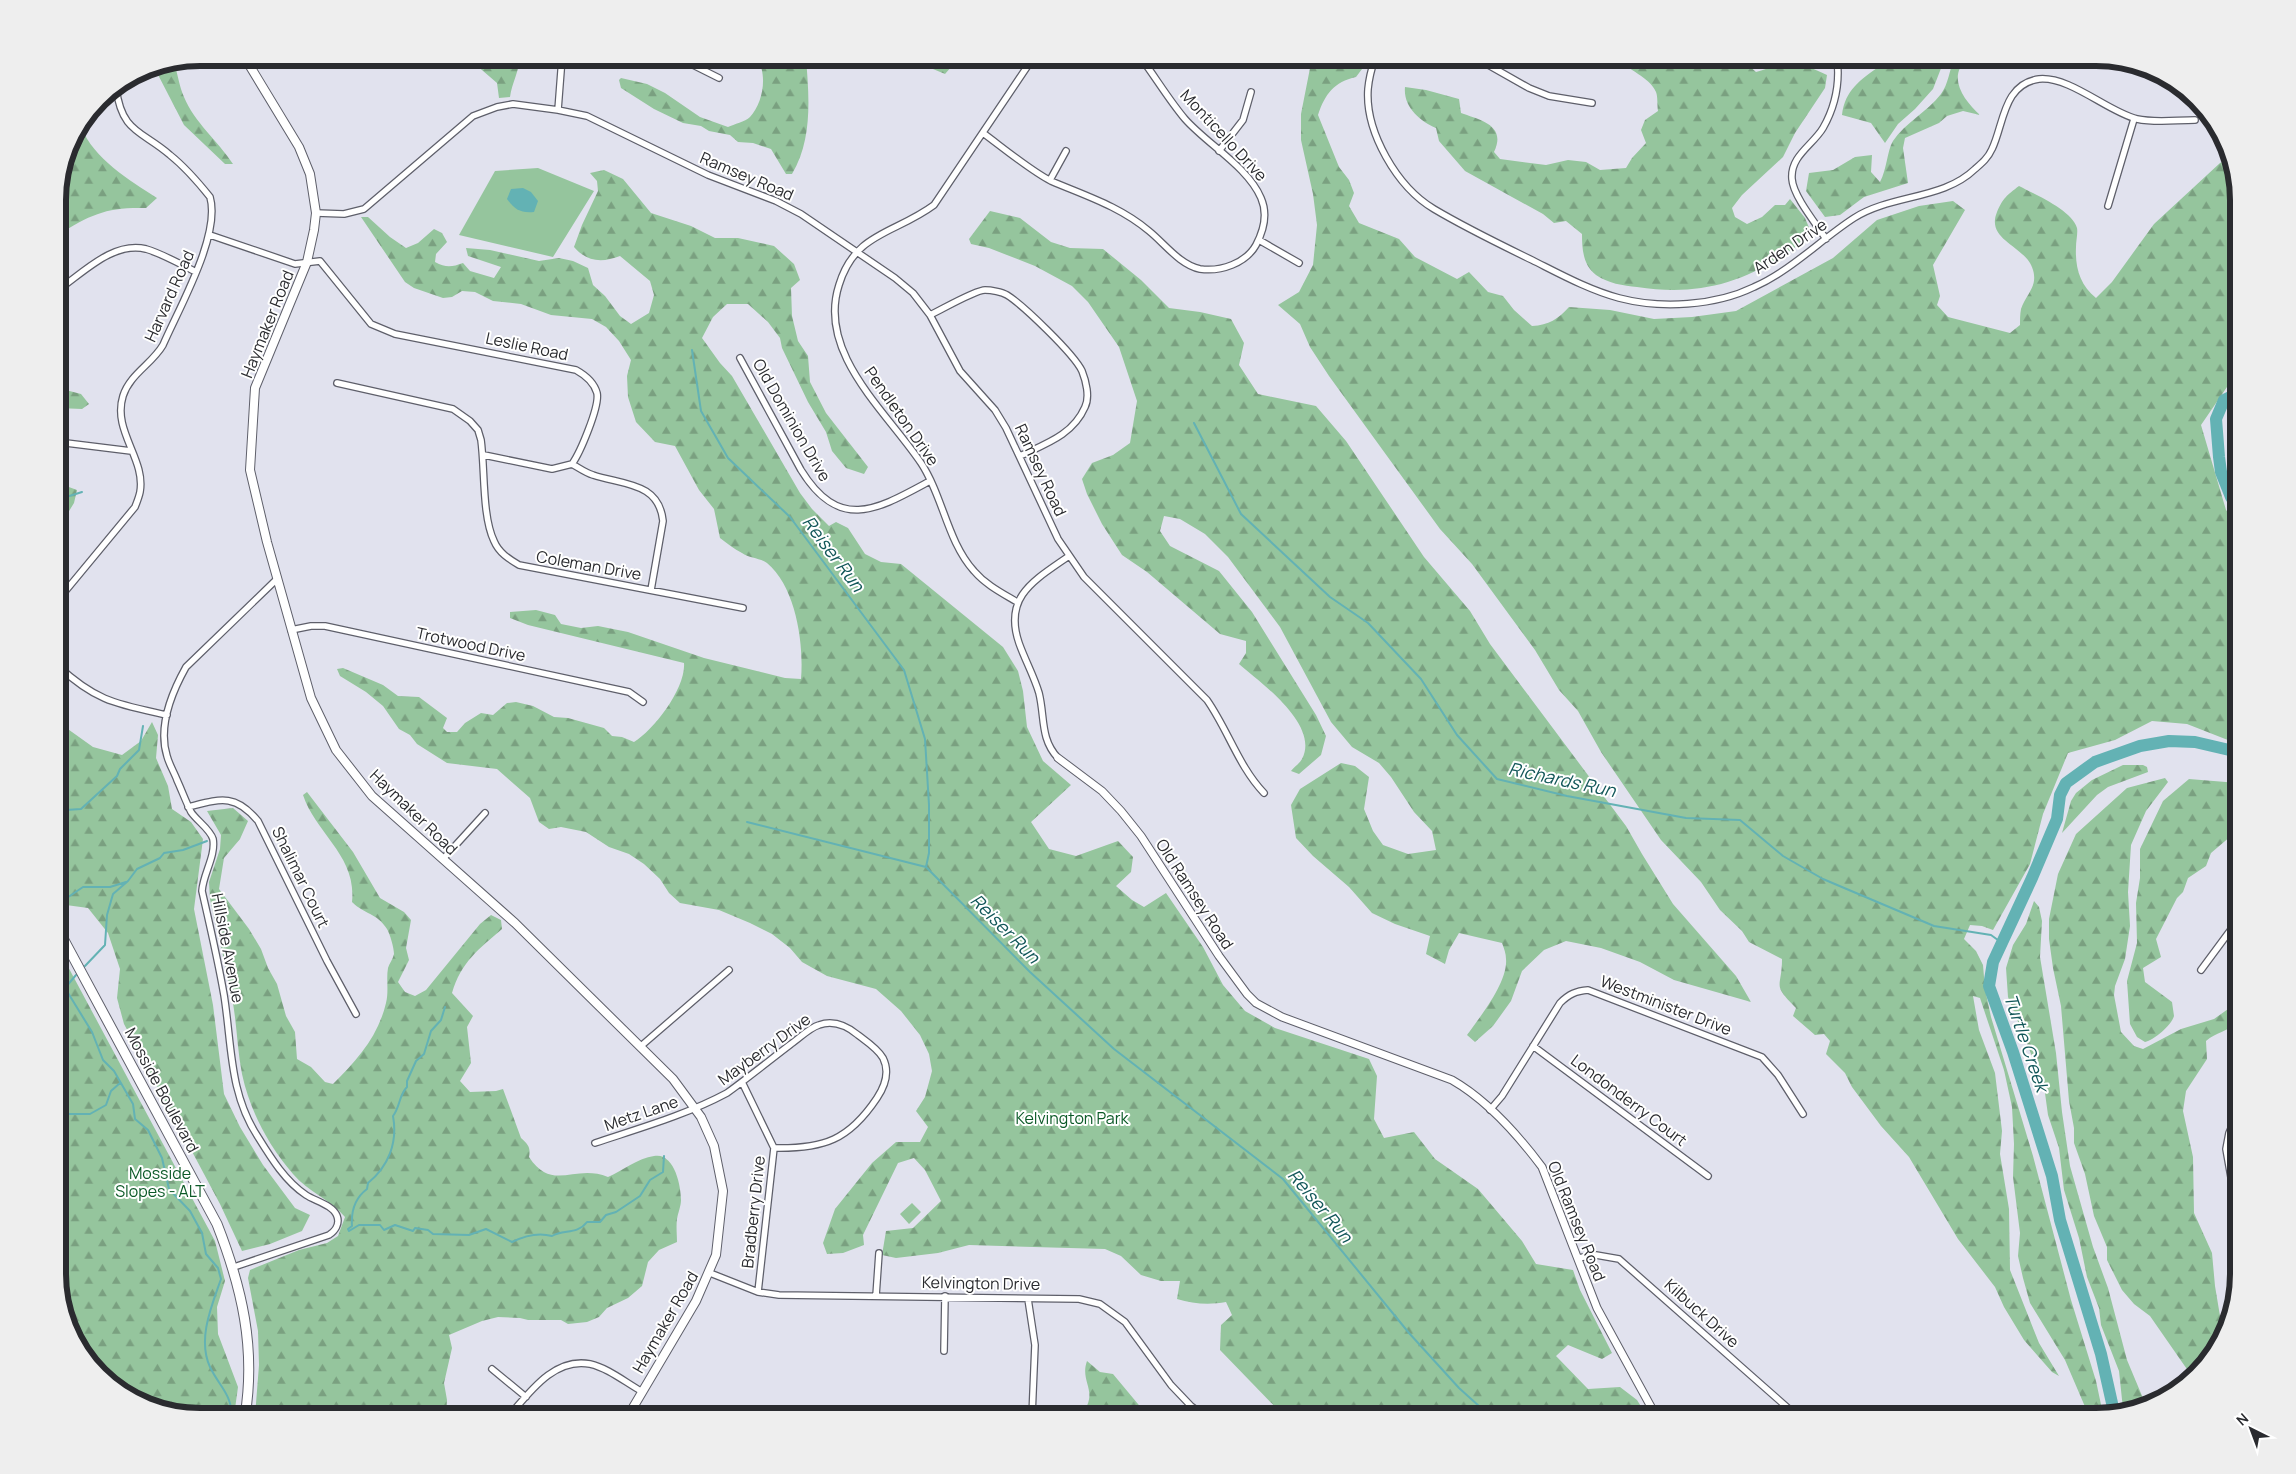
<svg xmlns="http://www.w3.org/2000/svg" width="2296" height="1474" font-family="Manrope,sans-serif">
<defs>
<pattern id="grass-dots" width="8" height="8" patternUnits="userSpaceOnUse" patternTransform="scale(1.25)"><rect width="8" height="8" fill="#95c59d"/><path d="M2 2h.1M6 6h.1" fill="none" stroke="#7aa080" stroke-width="1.8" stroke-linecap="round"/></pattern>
<pattern id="forest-firs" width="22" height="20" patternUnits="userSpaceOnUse" patternTransform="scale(1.25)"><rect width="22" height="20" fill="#95c59d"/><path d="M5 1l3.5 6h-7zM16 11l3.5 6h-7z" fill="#7aa080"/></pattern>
</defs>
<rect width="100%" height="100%" fill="#e1e2ee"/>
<!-- grass -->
<path fill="url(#grass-dots)" d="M901 58H959L945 74 921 64 916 67Z"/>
<!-- forest -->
<path fill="url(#forest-firs)" d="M323 58H427L410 64 372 65 329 63Z
M468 58H520C519 71 512 83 510 97L499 98 497 83Z
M757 58H806C809 96 813 139 792 174H786L771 149 753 143 738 142 730 135 709 131 701 126 683 123 654 109 621 88 619 80 621 78 647 84 665 93 700 117 728 127C734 124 745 122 750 117 763 103 768 75 757 58Z
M1312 58H1367L1365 65 1356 77C1334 82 1325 94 1318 115L1339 167 1349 180 1354 193 1349 206 1359 223 1399 239 1415 257 1457 279 1469 272 1488 292 1503 296 1514 310 1532 326C1549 325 1558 319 1569 307L1610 310 1654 319 1692 317 1736 311 1833 258 1877 220 1919 206 1953 201 1965 210 1933 265 1940 296 1937 305 1948 317 2010 333 2020 325C2020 320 2020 314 2021 309 2026 294 2038 287 2033 270 2027 246 1985 241 1997 212 2003 198 2007 195 2019 186 2034 194 2072 210 2077 228 2078 233 2076 241 2076 247 2075 268 2080 285 2096 298L2112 282 2154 224 2220 163 2228 160 2238 200V229L2228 249 2238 353 2227 387 2201 425 2226 510 2238 524V744L2187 724 2152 721 2115 740 2068 753 2043 814 2030 864 1993 930 1982 926 1970 925 1964 939 1976 951 1983 965 1985 989 1991 1017 2033 1156 2071 1300 2096 1381 2103 1414 2089 1416 2065 1360 2030 1303 2023 1278 2018 1256 2020 1233 2013 1177 2014 1144 2012 1107 2004 1070 1980 998 1973 996 1979 1030 1995 1073 2002 1131 2000 1154 2009 1209 2010 1270 2039 1343 2059 1376 2052 1372 2024 1340 2004 1307 1995 1287 1958 1239 1909 1157 1881 1126 1852 1087 1845 1073 1826 1054 1830 1041 1824 1034 1815 1035 1793 1016 1796 1008C1771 983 1782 989 1782 959L1749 942 1742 931 1720 910 1701 882 1661 840 1601 752 1578 711 1559 690 1535 650 1472 564 1440 529 1329 376 1310 347 1300 324 1278 305 1299 292 1313 265 1317 225 1313 194 1301 140V114Z
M1618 58H1740L1756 72C1765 70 1774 65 1783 64 1797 61 1814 69 1827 75L1825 88 1795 133 1783 157 1742 195 1732 208 1735 217 1747 224 1762 217 1775 205H1785L1790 199 1805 218 1810 230C1802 245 1794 248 1780 257 1734 287 1690 295 1637 287 1624 286 1607 283 1596 275 1583 265 1582 249 1582 234L1566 221 1554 223 1543 214 1465 171 1439 141 1436 128C1420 121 1403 107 1405 87L1426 90 1459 99 1461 113C1480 120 1507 125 1494 152L1500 159 1546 165 1568 160 1586 162 1600 170 1626 168 1632 158 1646 143 1641 130 1645 120 1658 111C1657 105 1658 97 1656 92 1649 76 1628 71 1618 58Z
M1881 58H1945L1933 89 1915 109 1898 124 1885 143 1871 123 1842 115C1845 90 1860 80 1880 66Z
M1954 58H1968C1946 77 1964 100 1980 115L1963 111 1947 116 1939 123 1905 138 1903 148 1908 183 1864 197 1840 215 1825 217 1806 191 1809 173 1833 170 1855 157 1872 155 1871 172 1880 182C1887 169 1887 151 1893 141 1905 123 1927 112 1941 94 1948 85 1950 69 1954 58Z
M174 63C178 74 179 86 184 97 194 122 218 141 233 164H225L184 125 154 67Z
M81 127C94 159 129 180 157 198L146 208C107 207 91 214 58 235V191L68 145Z
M604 170 623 179 651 213 691 226 715 238H738L774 246 794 264 800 280 791 288 792 316 798 341 808 356 810 382 826 413 868 467 864 474 846 468 832 451 826 432 808 402 782 348 780 338 768 322 748 304H727L713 317 702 338 720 363 732 376 800 493 812 509 829 526 836 522 848 528 865 554 881 562 901 564 1003 647 1018 671 1023 691 1027 727 1043 761 1071 785 1031 822 1049 849 1076 856 1118 841 1133 857 1131 872 1116 886 1132 900 1144 907 1166 893 1203 947 1223 985 1245 1011 1275 1028 1369 1059 1377 1076 1374 1119 1384 1138 1414 1132 1435 1159 1478 1189 1522 1241 1536 1264 1573 1270 1580 1290 1612 1353 1602 1359 1568 1345 1556 1356 1588 1389 1620 1387 1637 1400 1647 1416H1284L1220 1350 1221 1325 1232 1315 1226 1302C1210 1305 1193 1304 1177 1299L1180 1281H1161L1141 1275 1121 1256 1105 1249 969 1245 938 1253 896 1258 882 1255 886 1231 913 1228 941 1201 925 1170 914 1158 898 1163 863 1235 864 1245 843 1253 827 1254 823 1243 835 1209 872 1163 896 1142H920L928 1127 916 1111 925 1097 932 1071 929 1054 920 1035 901 1011 876 989 827 976 802 962 790 948 772 934 750 923 719 910 680 903 669 893 660 879 644 864 629 854 609 847 586 832 561 827 549 829 539 822 530 798 497 769 447 763 417 744 410 735 399 729 383 706 366 692 340 676 337 669 343 668 383 685 398 696 419 697 447 718 443 728 447 732H457L465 723 481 713 493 715 507 703 516 702 533 706 554 717 568 718 604 728 612 736 622 737 634 742C654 730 686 688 684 663L528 625 510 618V612L536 610 555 615 561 624 581 628 598 626 628 632 704 658 785 678 801 679C804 644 796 587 767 563 760 558 749 558 742 553 734 549 727 543 720 538L714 509 699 490 675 446 655 442 636 422 628 397 627 376 631 360 619 341 606 327 592 319 551 315 521 304 493 301 475 292 462 291 452 297 443 298 414 288 405 282 361 217H368L390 237 406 248 418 243 434 229 442 233 447 242 436 254 435 262C446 268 452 267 463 263L470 271 494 278 501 267 468 256 466 248 490 250 539 261 559 258 573 261 588 268 593 285 605 296 620 316 631 324 649 313 654 295 650 281 620 256C602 263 587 262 574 247L582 225 598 191 597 181 590 173Z
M990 211 1020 218 1051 242 1070 248 1103 249 1141 280 1169 308 1200 312 1231 319 1244 343 1239 365 1258 394 1316 406 1346 441 1424 557 1470 611 1490 644 1626 826 1642 854 1673 904 1736 976 1751 1002 1674 980 1640 962 1601 948 1566 941 1544 950 1522 971 1511 1001 1493 1026 1475 1042 1467 1035C1480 1017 1508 982 1506 959 1506 954 1504 948 1502 943L1459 933 1449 950 1445 964 1426 954 1430 936 1395 924 1372 913 1349 887 1313 856 1296 838 1291 805 1300 789 1341 763 1355 766 1369 777 1364 809 1373 831 1383 845 1408 854 1436 850 1432 831 1414 812 1391 777 1379 763 1352 747 1331 722 1280 627 1228 557 1205 534 1180 519 1164 516 1160 531 1170 546 1219 571 1252 612 1316 715 1326 736 1321 755 1299 774 1291 771C1294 767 1299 764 1302 759 1320 725 1261 683 1239 664L1246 653V641L1220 634 1147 572 1122 555 1102 524 1087 494 1082 479 1092 463 1113 455 1130 443 1137 401 1119 347 1088 302 1072 286 1035 266 989 248 971 244 969 239Z
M58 388 81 394 89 404 82 409 58 408Z
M58 483 77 490 74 503 58 529Z
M58 722 93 747 122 755 141 741 152 722 158 735 156 758 168 786 172 809 191 822 203 839 194 909 213 1005 224 1094 240 1127 263 1165 295 1208 310 1215 302 1231 270 1244 242 1251 220 1204 124 1024 117 998 120 969 108 933 88 908 66 905 58 900Z
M2123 765H2143L2147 767 2148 772 2108 787 2097 795 2062 833 2071 801 2076 793 2092 780Z
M2165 778 2168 782 2146 811 2131 845 2128 892 2130 926 2125 959 2115 986 2114 995 2121 1032 2134 1046 2143 1049 2181 1029 2214 1019 2238 1002V1022C2227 1032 2216 1032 2206 1041L2207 1059 2186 1091 2183 1111 2193 1157 2194 1213 2212 1253 2215 1286 2220 1316 2224 1321 2215 1353 2191 1375 2150 1316 2134 1304 2122 1290 2107 1260V1247L2094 1216 2085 1174 2074 1143V1128L2069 1101 2061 1006 2053 968 2049 939V919L2058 874 2076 834 2127 788Z
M2189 779 2238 783V830L2211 853 2206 866 2188 878 2183 892 2177 898 2156 939 2161 957 2143 968 2145 982 2172 1002 2174 1016C2171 1026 2154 1040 2145 1042L2137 1037 2130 1024 2127 981 2137 943 2136 903 2140 878V849L2163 801Z
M307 792 353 852 380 898 404 912 411 920 406 948 409 960 398 982 405 992 415 996 426 990 480 924 491 915 501 920 502 929C479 949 461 962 452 993L473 1016 467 1027 471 1063 460 1081 470 1092 496 1091 503 1089 521 1138C528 1144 531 1148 529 1157 553 1193 574 1163 608 1177 622 1171 638 1158 654 1156 674 1152 681 1185 681 1200 681 1206 678 1213 677 1219 676 1227 677 1235 677 1242L659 1250 648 1262 642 1286 628 1298 607 1308 599 1317 587 1322 568 1324 561 1320H528L520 1318 498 1317 482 1321 449 1335 452 1348 444 1383 447 1400 446 1416H255L259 1365 258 1331 248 1278 250 1270 299 1250 327 1243 338 1236 345 1217C330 1199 308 1192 293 1174 268 1145 250 1111 242 1074 237 1049 237 1023 232 998 226 965 217 932 210 899L209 882 220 849 221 835 207 811 233 808 248 821 240 839 224 858 219 889 249 929 261 949 268 968 277 984 286 1016 295 1032 297 1059 311 1067 325 1082 333 1084C357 1060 378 1037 386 1003 389 991 386 979 388 968 389 964 393 959 394 954 394 948 390 934 387 929 376 912 365 915 352 902 357 856 316 834 303 795Z
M2034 901 2039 907 2042 921 2040 957 2056 1053 2062 1112 2070 1166 2093 1247 2108 1288 2127 1360 2145 1403 2123 1409 2119 1371 2101 1325 2099 1308 2087 1277 2079 1238 2064 1190 2059 1148 2048 1115 2044 1086 2008 997 2006 968 2013 945 2026 924Z
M58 948 215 1241 225 1281 217 1307 218 1334 238 1387 234 1416H200L121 1393 77 1345 58 1283Z
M1087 1361 1100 1372 1113 1374 1148 1416H1080C1101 1392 1079 1383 1087 1361Z"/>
<!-- garden -->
<path fill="#95c59d" d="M538 168 594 191 553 257 459 235 495 171Z
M912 1203 921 1212 909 1224 900 1214Z"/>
<!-- water -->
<path fill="#63b2b4" d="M523 188 531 192 538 201 534 212C520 213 515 210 507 199L511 189Z"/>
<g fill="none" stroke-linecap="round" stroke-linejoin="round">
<!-- stream -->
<path stroke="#63b2b4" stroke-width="2" d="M692 350 701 411 728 458 790 517 904 670 925 739 929 805V853L926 867
M1194 423 1241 514 1330 597 1368 623 1421 679 1457 735 1497 779 1567 796 1686 818 1740 820 1783 856 1823 879 1934 926 1991 935 2002 943
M58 503 63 498 82 492
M58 822 66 810 81 809 117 776 120 769 139 750 143 726
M747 822 926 867 1030 972 1114 1049 1283 1179 1409 1333 1459 1388 1490 1416
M58 904 83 887H110L126 882
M85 966 105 945 107 915 113 894 128 881 137 869 160 858 164 853 183 850 207 841
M58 970 65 988 92 1032 103 1060 114 1071 133 1104 135 1119 148 1130 162 1158 169 1189 190 1211 202 1233 206 1254 218 1268 221 1279C212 1305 197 1339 210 1367 219 1386 231 1393 232 1416
M65 988 76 975
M58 1114H90L106 1105 111 1091 120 1083
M349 1231 359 1225H380L384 1230 395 1225 413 1231 415 1228 428 1230 433 1234 469 1235 486 1229 512 1242C524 1236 538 1232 552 1236 564 1229 577 1235 587 1222H600L606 1215 616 1212 640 1196 650 1180 663 1172 664 1156
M349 1231 348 1229 352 1226C351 1212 355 1198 367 1189L368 1183C388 1167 398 1143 393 1116 400 1107 399 1095 407 1087V1081L416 1061 424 1054 431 1031 441 1020 445 1007"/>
<!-- river -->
<path stroke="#63b2b4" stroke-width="12" d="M2238 385 2234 395 2224 400 2216 419 2219 457 2221 472 2231 497 2238 508
M2114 1412 2101 1354 2060 1220 2052 1176 2013 1052 1989 986 1993 962 2032 878 2057 819 2060 795 2066 783 2095 762 2140 746 2169 741 2195 742 2238 752"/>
<defs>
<path id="minor" d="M679 58 719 78
M1375 58C1372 67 1369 78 1368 89 1365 132 1397 187 1434 209 1466 228 1499 244 1532 260 1560 274 1589 290 1619 298 1661 309 1715 306 1754 287 1792 270 1820 240 1854 218 1892 194 1943 200 1975 169 1982 163 1988 158 1992 149 2004 124 2003 84 2039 79 2070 76 2108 112 2137 119 2155 123 2176 120 2195 120
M1476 58 1529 88 1549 96 1592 103
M558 110 562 58
M983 133C1002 147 1031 171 1051 181 1086 196 1119 206 1149 231 1164 243 1180 265 1200 269 1221 272 1246 263 1256 245 1264 230 1268 214 1261 198 1248 167 1207 144 1185 119 1169 100 1156 78 1141 58
M1219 151 1243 120 1251 92
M1050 180 1066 151
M2108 206 2134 119
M316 213 344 214 364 209 473 116 497 107 513 104 558 110 587 116 708 175 776 201 801 214 895 278 913 293 930 315 960 371 995 410 1006 428 1058 539 1084 577 1207 700C1228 730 1239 767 1264 793
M210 235 295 264 320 261 371 324 395 334 576 370C585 375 594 382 597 393 600 406 580 453 572 464L552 469 484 455
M1826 239C1817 225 1793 196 1792 179 1790 156 1813 145 1823 128 1835 107 1840 82 1837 58
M1259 240 1299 263
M58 290C83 273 113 241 146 249 163 254 180 264 196 272
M930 315C941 310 975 290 985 290 991 290 1002 292 1007 295 1023 305 1074 354 1082 371 1086 381 1090 397 1085 407 1073 435 1045 444 1020 456
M740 358 801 470C840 533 878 509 930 481
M337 383 453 409 470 421 478 430 481 440C485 469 482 516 494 541 499 553 509 559 519 565L743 608
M58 442 131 451
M572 464C579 468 586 473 593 475 623 485 659 482 663 521L651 590
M58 600 135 507C137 502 139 497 140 492 146 459 112 431 123 396 130 374 152 364 163 345 179 308 221 235 210 197 198 182 185 167 170 155 141 130 122 133 116 88
M1017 602C1002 593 986 585 974 571 947 541 943 496 921 463 886 411 817 353 839 285 855 232 895 234 934 205L1033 58
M291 630 311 626H325L629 692 643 702
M58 666C97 702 117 704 167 715
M1058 758C1040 739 1045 717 1039 693 1034 676 1025 660 1019 643 1003 596 1035 580 1069 556
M188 807C220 799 235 793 258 821L327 961 356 1014
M443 859 485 813
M2201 970 2238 920
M641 1046 729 970
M1533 1046 1708 1176
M742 1082 774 1148 758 1292
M1490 1110 1502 1096 1560 1003C1569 994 1576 991 1588 990L1762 1057 1778 1075 1803 1114
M2238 1112 2229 1133 2226 1149 2238 1217
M595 1143C640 1128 686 1115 727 1093 749 1077 770 1060 791 1044 800 1038 809 1028 819 1025 833 1020 847 1026 858 1035 866 1041 878 1049 883 1058 890 1072 885 1086 877 1098 849 1140 824 1149 774 1148
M1578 1258 1596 1255 1619 1259 1797 1416
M234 1267 329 1235C335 1231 340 1224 337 1216 333 1205 315 1201 306 1195 285 1181 271 1158 258 1137 229 1093 232 1045 224 995 218 960 210 926 202 891 203 874 216 856 213 839 210 829 197 821 191 812 186 802 182 791 177 780 174 772 169 764 167 756 158 727 172 692 186 667L277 579
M710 1273 758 1292 779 1295 1079 1299 1100 1304 1125 1322 1171 1385 1191 1406 1205 1416
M876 1296 879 1253
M1028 1299 1035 1345 1032 1416
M944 1351 945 1296
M492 1369 526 1397
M509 1416C529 1393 554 1357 590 1364 608 1368 625 1382 641 1391
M719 1416 749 1411 798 1416"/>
<path id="tertiary" d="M1058 758 1102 791 1121 811 1141 836 1219 956 1247 994 1256 1003 1282 1017 1452 1080C1487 1100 1518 1135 1542 1167L1597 1308 1656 1416"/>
<path id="secondary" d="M245 58 299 147 310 174 316 213 314 230 307 262 255 388 250 470 267 542 311 698 336 750 372 796 515 923 673 1079 701 1117 714 1146 723 1191 716 1255 696 1301 628 1416"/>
<path id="primary" d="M58 929 217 1224C242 1288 256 1348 245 1416"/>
</defs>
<!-- minor casing -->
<use href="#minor" stroke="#5e5f6a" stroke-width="8"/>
<!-- tertiary casing -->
<use href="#tertiary" stroke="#5e5f6a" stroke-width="9"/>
<!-- secondary casing -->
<use href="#secondary" stroke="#5e5f6a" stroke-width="10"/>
<!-- primary casing -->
<use href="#primary" stroke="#5e5f6a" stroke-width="11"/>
<!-- minor -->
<use href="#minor" stroke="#fff" stroke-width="5.5"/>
<!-- tertiary -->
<use href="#tertiary" stroke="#fff" stroke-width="7"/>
<!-- secondary -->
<use href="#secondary" stroke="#fff" stroke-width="8"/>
<!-- primary -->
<use href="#primary" stroke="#fff" stroke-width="9"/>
</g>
<g text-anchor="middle" stroke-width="4" stroke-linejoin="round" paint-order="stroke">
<!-- street labels -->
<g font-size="16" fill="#2a2b2f" stroke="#fff">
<text transform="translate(1224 135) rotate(47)" y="6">Monticello Drive</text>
<text transform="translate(747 176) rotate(23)" y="6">Ramsey Road</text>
<text transform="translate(1790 246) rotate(-34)" y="6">Arden Drive</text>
<text transform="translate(169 296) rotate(-66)" y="6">Harvard Road</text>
<text transform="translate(267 324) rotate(-68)" y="6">Haymaker Road</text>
<text transform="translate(527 346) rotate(12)" y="6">Leslie Road</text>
<text transform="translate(902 416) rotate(55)" y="6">Pendleton Drive</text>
<text transform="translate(792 420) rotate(60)" y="6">Old Dominion Drive</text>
<text transform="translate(1041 470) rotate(65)" y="6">Ramsey Road</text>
<text transform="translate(589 565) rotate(10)" y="6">Coleman Drive</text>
<text transform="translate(471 644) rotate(12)" y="6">Trotwood Drive</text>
<text transform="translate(414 812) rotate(44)" y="6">Haymaker Road</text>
<text transform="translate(301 877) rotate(64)" y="6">Shalimar Court</text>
<text transform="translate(1195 894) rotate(57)" y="6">Old Ramsey Road</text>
<text transform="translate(228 948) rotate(79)" y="6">Hillside Avenue</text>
<text transform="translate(1666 1005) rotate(21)" y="6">Westminister Drive</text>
<text transform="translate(764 1049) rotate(-36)" y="6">Mayberry Drive</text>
<text transform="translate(162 1090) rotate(62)" y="6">Mosside Boulevard</text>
<text transform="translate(1629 1100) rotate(37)" y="6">Londonderry Court</text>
<text transform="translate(641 1113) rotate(-19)" y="6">Metz Lane</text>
<text transform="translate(753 1212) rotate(-84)" y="6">Bradberry Drive</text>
<text transform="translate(1577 1221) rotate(68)" y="6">Old Ramsey Road</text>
<text transform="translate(981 1283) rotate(1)" y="6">Kelvington Drive</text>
<text transform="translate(1702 1313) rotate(42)" y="6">Kilbuck Drive</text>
<text transform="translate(665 1322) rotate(-60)" y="6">Haymaker Road</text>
</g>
<!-- park labels -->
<g font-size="16" fill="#0c5a28" stroke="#fff">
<text x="1072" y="1124">Kelvington Park</text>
<text x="160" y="1179">Mosside<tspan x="160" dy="18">Slopes - ALT</tspan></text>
</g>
<!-- water labels -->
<g font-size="18" font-style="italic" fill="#125759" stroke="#fff">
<text transform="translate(833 554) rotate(53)" y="6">Reiser Run</text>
<text transform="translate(1562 780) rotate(12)" y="6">Richards Run</text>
<text transform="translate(1005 929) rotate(45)" y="6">Reiser Run</text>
<text transform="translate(2026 1043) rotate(71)" y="6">Turtle Creek</text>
<text transform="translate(1320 1206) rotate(50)" y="6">Reiser Run</text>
</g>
</g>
<!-- crop -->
<path d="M0 0H2296V1474H0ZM200 66H2096A134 134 0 0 1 2230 200V1274A134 134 0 0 1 2096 1408H200A134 134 0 0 1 66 1274V200A134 134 0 0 1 200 66Z" fill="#eee" fill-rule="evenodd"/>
<path fill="none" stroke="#2a2b2f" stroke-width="6" d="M200 66H2096A134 134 0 0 1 2230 200V1274A134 134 0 0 1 2096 1408H200A134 134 0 0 1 66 1274V200A134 134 0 0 1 200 66Z"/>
<!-- north arrow -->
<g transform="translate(2251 1429) rotate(318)" stroke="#ffffff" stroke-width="4" paint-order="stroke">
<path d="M0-4L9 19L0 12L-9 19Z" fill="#2a2b2f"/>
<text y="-8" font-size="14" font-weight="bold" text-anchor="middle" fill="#2a2b2f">N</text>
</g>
</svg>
